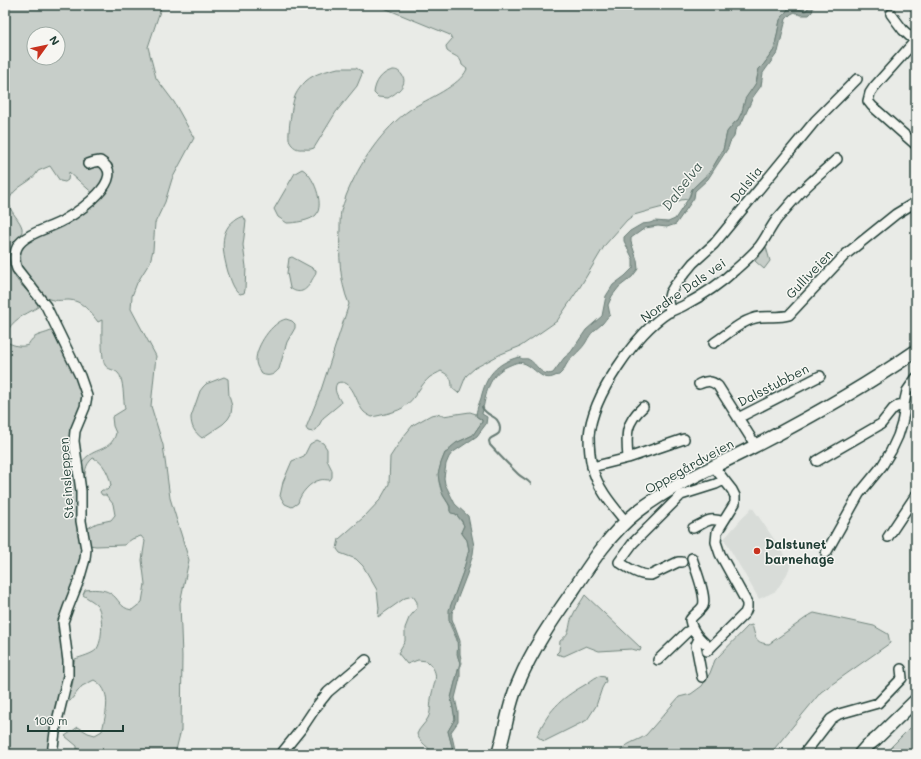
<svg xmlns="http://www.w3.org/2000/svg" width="921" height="759" font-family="Mali,sans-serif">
<rect width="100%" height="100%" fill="#e9ebe7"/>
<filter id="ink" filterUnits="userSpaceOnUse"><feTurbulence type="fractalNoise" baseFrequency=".025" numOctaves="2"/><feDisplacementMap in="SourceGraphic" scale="8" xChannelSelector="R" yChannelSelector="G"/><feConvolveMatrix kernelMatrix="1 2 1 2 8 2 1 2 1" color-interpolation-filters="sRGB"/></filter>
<g filter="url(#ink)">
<!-- built -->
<path fill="#d8dcd8" d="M752 507 791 564 787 574 776 591 759 599 724 539Z"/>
<!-- green -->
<path fill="#c7cec9" stroke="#73867e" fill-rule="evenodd" d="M5 5H162L148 47 156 78 174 102 194 138 172 179 165 202 155 223 153 250 150 262 137 283 132 296 131 309 156 356 151 406 163 445 170 498 189 560 180 603 182 656 181 730 175 754H77V746L65 736 78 727 88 733 95 735 102 731C106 713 113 690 94 680L82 686 70 701H68L67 698C70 692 73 685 73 679 73 671 73 666 75 659 81 657 92 654 96 650 103 642 104 612 96 604 93 601 87 598 83 595L85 590C93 589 104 589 110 593 120 599 119 608 132 610L142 602 145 584 142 560 145 541 141 536 132 539 124 545 96 546 89 545 88 528 97 523 111 520 115 515 113 504 106 495H102L100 492 102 490H107L111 486C110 476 103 461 93 458 84 466 86 471 84 482L80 466C89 446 111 454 116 433L113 426 112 417 125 409C123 400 124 378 118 373 114 369 108 370 105 365 101 358 102 329 102 320L98 322C91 313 82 300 69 300 62 300 53 302 45 297 41 295 38 289 35 286 23 271 18 264 22 244L97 197 69 172 68 180 65 182 60 181 50 166 38 171C32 183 16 185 10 198 6 210 19 217 22 228 23 235 17 241 14 248 4 278 23 283 38 304V307C23 316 12 319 5 336ZM34 34H58V58H34Z
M377 5H809V7L805 11 801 10 797 8H789L780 20 774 50 764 64 759 69 756 83 742 112 738 120 735 122 727 132 723 150 710 172 692 189 688 199 681 200 667 206 648 211 634 215 627 220 605 245 580 287 557 321 521 346 501 354 475 368 466 376 460 391 458 393 452 388C452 378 450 376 441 371 438 373 433 375 430 377 420 385 416 398 405 406 399 412 381 415 372 417 370 416 366 414 364 412 356 404 353 377 337 383 333 390 337 395 341 402L340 404 323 418 317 429 313 432 308 431 306 428 321 390 349 304C339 280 339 254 340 229 340 223 340 217 341 211 342 206 345 201 346 196 359 164 382 129 411 109 427 99 460 86 467 69L462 65C461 56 453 56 447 51L446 46 452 39 450 35Z
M338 68H356L361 71 362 74 357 86 336 112 314 148C310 150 306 149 302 149 296 150 290 145 289 139 288 132 292 105 294 99 296 92 301 86 306 81 315 73 327 71 338 68Z
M393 70C397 70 399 71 402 75 409 85 395 94 388 98L378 97 374 93C375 82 382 72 393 70Z
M302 169C313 174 325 204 316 215 310 221 294 223 287 223L278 217 274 209 295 173Z
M243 216 246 221 243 245 246 267 245 290 244 293 240 294C233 289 231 280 228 272 222 251 217 225 243 216Z
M766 247 770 261 764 269 755 261Z
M292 257 316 270C316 276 313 277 311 282 306 291 299 295 290 288L287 273 289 258Z
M286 319 292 321 295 324V328L287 342 279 369C274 375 269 377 262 374 259 370 256 366 256 360 256 346 272 322 286 319Z
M51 331H54L58 337 85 398 72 429 69 432 71 435 83 555 61 626 58 627V632L60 634 66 664 50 754H5V341C12 345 20 348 28 345 34 334 39 336 51 331Z
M224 377 228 379 229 396 232 406 231 414 228 419 223 424 202 438C194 432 191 426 191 417L200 391 203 387 206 384Z
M470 412 476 414 477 417 482 420V422L473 435 456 443 449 451 445 453C438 469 436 481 444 497 447 502 450 505 450 511L456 514 464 525 462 530 463 535 467 540 469 550 463 572 451 606 449 615 450 625 458 642 457 654 460 663 451 698 455 719 448 731 454 754H434C429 747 420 743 417 734 419 728 425 724 428 718 431 712 430 706 431 699 433 682 442 675 427 661L418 660 407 664 398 653 405 641V628L409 618 417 608V602L413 596 405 598 378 617 379 608 377 590 363 566 356 559 340 553 337 549 339 539 364 517 380 500 389 484 390 457 403 437 413 425 431 415 437 414 443 416Z
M317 440 323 443 327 449V460L332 470V477L330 480C326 480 323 479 320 480 310 482 300 494 298 503L292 507 285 504 280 496 283 482 292 461 304 456 310 444Z
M585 595 641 648 640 651 631 649 599 651 586 646 564 656 556 654 559 651 560 641C573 631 567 627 573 615 576 608 581 602 585 595Z
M814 613 874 626 888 634 890 643 821 692 770 754H619C625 742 637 742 646 735L679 697 691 694 702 686 710 673 715 660 748 626 752 625C756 637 754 643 769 644L810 615Z
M599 676 605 677 606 681 602 688 596 706 587 720 545 741 542 740 537 736C548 711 560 699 583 686 589 683 593 678 599 676Z
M910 728 916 732V754H887L890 748Z"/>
<!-- water -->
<path fill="#99a6a0" stroke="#687c75" d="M809 5H814L812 12 809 15H800L795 12 791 14 786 19 778 52 763 73 761 86 753 97 742 122 735 130 734 137 730 142 728 148 708 179 695 191 694 198 676 224 667 227 658 226 645 228 631 238V242L637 260 638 269 632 277 619 287 612 296 608 305 610 315C606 318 605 321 602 324 593 332 592 331 586 342 583 348 573 356 568 362 565 366 564 371 560 374 559 376 556 375 555 376 542 383 534 366 523 363 518 361 513 364 508 366 488 375 486 394 482 414L487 417 486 424 477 436 452 453 449 457 446 464 444 478 445 484 455 504 468 516 474 546 473 554 467 574 452 613V619L460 641V654L462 663 460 668V678L455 698 458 712V722L451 732 456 754H454L448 731 455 719 451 698 460 663 458 657 457 638 449 620V610L463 572 469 550 467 540 461 532 464 526 462 521 456 514 451 513 450 511V506L443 495 439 481 438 474 441 463 445 453 449 451 451 447 456 443 473 435 482 422V420L476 416C476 410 479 404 481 398 486 376 496 363 519 357 523 360 524 358 528 359 538 364 540 377 553 373L564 358 571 352 586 330 602 316 606 296 613 285 625 276 633 268V259L624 241V237L630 231 642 224 650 223 655 221 668 222 675 219 690 196 692 189 710 172 723 150 727 132 735 122 738 120 742 112 745 99 756 83 759 69 764 64 774 50 780 20 789 8H797L801 10 805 11 808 9Z"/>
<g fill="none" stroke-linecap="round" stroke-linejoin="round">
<!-- stream -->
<path stroke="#687c75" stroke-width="2" d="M482 407C487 418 499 414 500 428 500 431 500 433 498 434 496 436 492 437 490 439L489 441 490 445C499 455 509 465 518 474 522 478 527 479 531 484"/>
<defs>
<path id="minor" d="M891 14 903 30 915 41
M916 40 874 87 870 93 868 101 872 106 916 145
M670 312 668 301 670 293 675 285 693 263 714 244 815 121 857 79
M714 343C728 334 743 319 760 317 770 316 779 318 789 315L845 255 896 214 916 202
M699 384C707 381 711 380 718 386L756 446
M738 418 820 376
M628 458C626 435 625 423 643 407
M817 461 881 424 893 409 899 405 904 404
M592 467 628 458 684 439
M626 522C612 505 597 488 592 466 590 457 589 445 589 436 592 396 636 333 669 312 674 310 679 308 683 306 702 296 719 285 735 270 743 263 752 255 759 247 766 238 770 228 777 219 786 209 794 199 803 190 814 179 826 169 837 159
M693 528C705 523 710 516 723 522
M888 537 916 495
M826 553 859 494 882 466 891 451 898 436 902 423 904 413V404L907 391 916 378
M692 558C695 568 707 597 703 606 700 611 693 615 690 620 692 632 701 640 710 648
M682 562H678L651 575C640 576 628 568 619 562L633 543 681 495 716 484 724 480
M699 639 696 645 702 677
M707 651 745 613 747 608V603L720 554 716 542 717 532 735 503V496L732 490 714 467
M658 660 687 632 693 629
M52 754 56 725 68 676V661L63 622 68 608 79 580 85 559 86 549 81 521V491L74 441 75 431 85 407 87 396 80 376 46 306 17 269C13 260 14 248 22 241 33 231 51 228 64 220 78 212 129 178 100 161L94 162 88 164
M281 754 302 728 316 707 328 692 366 660
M804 754 831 719 839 714 878 703 902 678 901 669"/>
<path id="major" d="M498 754C506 730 508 704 519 681 532 650 551 622 570 595 589 566 609 534 637 512 672 485 714 467 753 447 809 418 864 387 916 351
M860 754 867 746 876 739 916 700"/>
</defs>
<!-- minor casing -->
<use href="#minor" stroke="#1f3d34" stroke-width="12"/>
<!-- major casing -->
<use href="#major" stroke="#1f3d34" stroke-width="15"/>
<!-- minor -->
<use href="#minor" stroke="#f6f6f2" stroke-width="9"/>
<!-- major -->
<use href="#major" stroke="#f6f6f2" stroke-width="12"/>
</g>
</g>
<!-- markers -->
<circle fill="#c8321e" stroke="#f6f6f2" stroke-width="1.5" cx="757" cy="551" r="4"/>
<g text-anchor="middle" stroke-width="3" stroke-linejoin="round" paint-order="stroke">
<!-- street labels -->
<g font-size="13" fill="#1f3d34" stroke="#f6f6f2">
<text transform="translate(746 184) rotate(-51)" y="5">Dalslia</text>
<text transform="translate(809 274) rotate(-47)" y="5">Gulliveien</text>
<text transform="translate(683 290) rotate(-35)" y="5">Nordre Dals vei</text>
<text transform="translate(773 385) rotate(-27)" y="5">Dalsstubben</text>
<text transform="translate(689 466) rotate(-29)" y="5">Oppegårdveien</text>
<text transform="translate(66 478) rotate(-94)" y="5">Steinsleppen</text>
</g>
<!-- poi labels -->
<g font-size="13" font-weight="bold" fill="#1f3d34" stroke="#f6f6f2" text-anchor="start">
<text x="765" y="549">Dalstunet<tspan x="765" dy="15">barnehage</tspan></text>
</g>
<!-- water labels -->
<g font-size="14" font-style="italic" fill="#445c54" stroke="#f6f6f2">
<text transform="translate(682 186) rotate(-53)" y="5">Dalselva</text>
</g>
</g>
<!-- margin -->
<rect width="921" height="759" fill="none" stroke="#f6f6f2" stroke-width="20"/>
<rect x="10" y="10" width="901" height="739" fill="none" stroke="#1f3d34" stroke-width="1.5" filter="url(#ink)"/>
<!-- north arrow -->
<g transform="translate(46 46) rotate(57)"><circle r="19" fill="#f6f6f2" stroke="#a0aca6"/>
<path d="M0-3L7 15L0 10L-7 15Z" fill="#c8321e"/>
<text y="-6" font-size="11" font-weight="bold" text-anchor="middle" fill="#1f3d34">N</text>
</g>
<!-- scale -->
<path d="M28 725v6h95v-6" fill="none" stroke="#1f3d34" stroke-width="2"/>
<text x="34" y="725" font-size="12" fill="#1f3d34" stroke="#f6f6f2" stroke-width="3" paint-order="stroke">100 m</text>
</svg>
